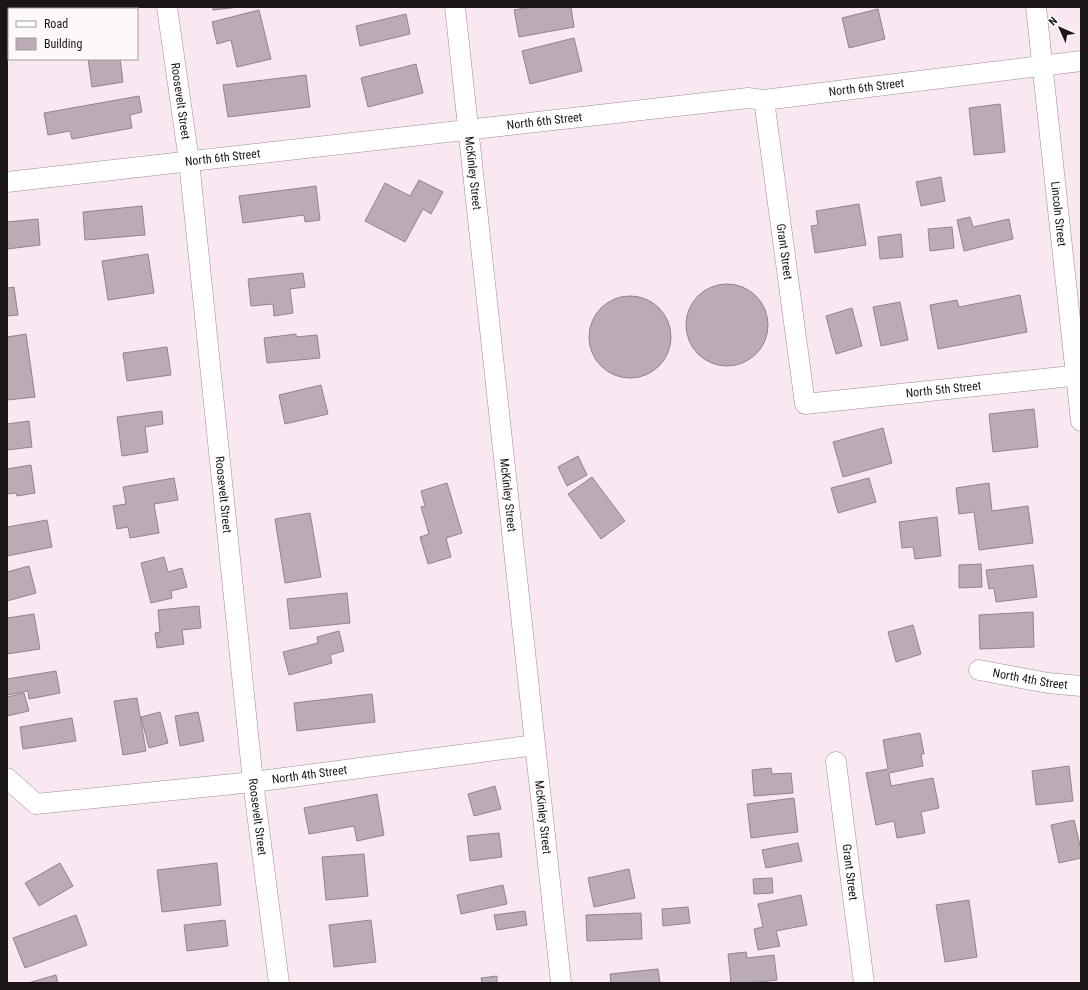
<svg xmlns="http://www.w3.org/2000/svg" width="1088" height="990" font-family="'Roboto Condensed',sans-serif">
<rect width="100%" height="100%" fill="#f9e8f2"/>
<!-- building -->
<path fill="#bbabb4" stroke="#92838c" d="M80 7H113V9H80Z
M213 7H239L213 10Z
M531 7H571L574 27 519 37 514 10Z
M878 9 885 39 849 48 842 18Z
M259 10 271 59 237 67 231 40 217 44 212 22Z
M406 14 410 34 360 46 356 26Z
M574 38 582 71 530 84 522 51Z
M88 59H120L123 82 92 87Z
M416 64 423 93 368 107 361 78Z
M306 75 310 107 228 117 223 85Z
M139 96 142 112 130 115 132 128 72 139 70 131 48 135 44 113Z
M1000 104 1005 152 974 155 969 108Z
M941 177 945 201 921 206 916 182Z
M419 180 443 192 431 214 423 209 405 242 365 221 385 183 410 196Z
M316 186 320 220 305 222 304 215 243 223 239 196Z
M859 204 866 245 815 253 811 226 818 225 816 211Z
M142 206 145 235 85 240 83 212Z
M970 217 973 227 1009 219 1013 239 964 251 957 220Z
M38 219 40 245 7 249V222Z
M952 227 954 248 930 251 928 229Z
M901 234 903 257 880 259 878 237Z
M148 254 154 293 108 300 102 261Z
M303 273 305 287 290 289 293 313 274 316 273 304 251 306 248 279Z
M686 325a41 41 0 1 1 82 0a41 41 0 1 1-82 0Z
M14 287 18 315 7 316V288Z
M1020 295 1027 332 938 349 930 305 957 300 959 307Z
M589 337a41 41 0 1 1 82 0a41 41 0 1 1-82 0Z
M900 302 908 340 881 346 873 307Z
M852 308 862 346 836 354 826 316Z
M26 334 35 397 7 400V337Z
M296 334V337L317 335 320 358 267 363 264 338Z
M167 347 171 375 127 381 123 353Z
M321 385 328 414 285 424 279 395Z
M1034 409 1038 447 993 452 989 414Z
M162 411 163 424 145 427 148 452 122 456 117 417Z
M29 421 32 447 7 450V424Z
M883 428 892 463 843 477 833 442Z
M578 456 587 475 567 486 558 467Z
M31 465 35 493 17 496 16 493 7 494V469Z
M592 477 625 521 601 539 568 494Z
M174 478 178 500 154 504 159 533 130 538 128 527 117 529 113 506 126 504 123 487Z
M869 478 876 502 838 513 831 488Z
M447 483 462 533 446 538 451 557 428 564 420 537 429 534 421 507 425 506 421 491Z
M989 483 992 511 1028 506 1033 543 979 550 974 512 959 514 956 488Z
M310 513 321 577 285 583 275 519Z
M937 517 941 556 915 559 913 547 902 548 899 522Z
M47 520 52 547 7 556V527Z
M164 557 168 572 182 568 187 587 171 591 172 598 151 603 141 563Z
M981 564 982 587 959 588V565Z
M1033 565 1037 597 996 602 994 588 989 589 986 570Z
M29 566 36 593 7 601V572Z
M347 593 350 623 290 629 287 599Z
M199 606 201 628 182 630 184 644 157 648 155 633 160 632 158 610Z
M1033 612 1034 647 980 649 979 615Z
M34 614 40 649 7 654V618Z
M913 625 921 654 896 662 888 632Z
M339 631 344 651 330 655 332 663 289 675 283 652 318 643 317 637Z
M56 671 60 693 29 699 28 691 7 695V679Z
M24 693 29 711 7 716V697Z
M372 694 375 722 297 731 294 703Z
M137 698 146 751 123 755 114 701Z
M160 712 168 743 149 748 141 717Z
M198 712 204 741 180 746 175 716Z
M72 718 76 741 23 749 20 727Z
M920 733 924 754H921L923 766 889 773 891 786 933 778 939 808 921 812 925 833 897 838 894 821 876 825 866 773 888 769 883 740Z
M1069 766 1073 801 1036 805 1032 771Z
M771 768 772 774 791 773 793 793 754 796 752 770Z
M495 786 501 809 474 816 468 794Z
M377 794 384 835 357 841 354 826 309 834 304 808Z
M794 798 798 832 751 838 747 804Z
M1074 820 1081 850V858L1059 863 1051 825Z
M499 833 502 857 470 861 467 836Z
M798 843 802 861 766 868 762 850Z
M364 854 368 896 326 900 322 857Z
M60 863 73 886 39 906 25 883Z
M217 863 221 905 162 912 157 870Z
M629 869 635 898 594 907 588 878Z
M772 878 773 893 754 894 753 879Z
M503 885 507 904 461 914 457 895Z
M801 895 807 925 776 931 780 946 758 950 754 929 763 927 758 904Z
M969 900 977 957 945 962 936 905Z
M688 907 690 923 663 926 662 909Z
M525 911 527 925 497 930 494 915Z
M641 913 642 939 587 941 586 915Z
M76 915 87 945 25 968 13 938Z
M225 920 228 946 187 951 184 925Z
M371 920 376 962 334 967 329 925Z
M746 952 747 958 774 955 777 980 751 983H731L728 954Z
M658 969 660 983H611L610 974Z
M56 975 58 983H31V982Z
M497 976V983H482L481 978Z"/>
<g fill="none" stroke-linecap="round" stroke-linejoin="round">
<defs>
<g id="minor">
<path id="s1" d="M167 7 189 161 253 782 279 983"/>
<path id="s2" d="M455 7 561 983"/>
<path id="s3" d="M1036 7 1081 421"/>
<path id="s4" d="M764 100 805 404 1081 375"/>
<path id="s5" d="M7 182 748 98 764 100 1081 61"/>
<path id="s6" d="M979 670 1048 683 1081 686"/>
<path id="s7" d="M836 762 864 983"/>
<path id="s8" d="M7 778 36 804 253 782 535 745"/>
</g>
</defs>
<!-- minor casing -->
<use href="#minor" stroke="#9c8c95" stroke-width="21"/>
<!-- minor -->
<use href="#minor" stroke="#fff" stroke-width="20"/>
</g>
<g text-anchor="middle" stroke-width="3" stroke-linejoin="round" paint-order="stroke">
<!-- street labels -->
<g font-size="12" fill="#1b1519" stroke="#fdf9fb">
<text dy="4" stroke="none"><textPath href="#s5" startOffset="865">North 6th Street</textPath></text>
<text dy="4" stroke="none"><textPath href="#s1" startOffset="95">Roosevelt Street</textPath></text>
<text dy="4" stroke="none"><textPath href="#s5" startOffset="541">North 6th Street</textPath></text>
<text dy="4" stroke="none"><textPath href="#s5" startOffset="217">North 6th Street</textPath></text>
<text dy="4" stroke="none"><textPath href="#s2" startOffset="167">McKinley Street</textPath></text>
<text dy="4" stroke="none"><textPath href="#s3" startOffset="208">Lincoln Street</textPath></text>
<text dy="4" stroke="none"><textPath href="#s4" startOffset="153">Grant Street</textPath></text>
<text dy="4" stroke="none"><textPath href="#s4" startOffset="446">North 5th Street</textPath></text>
<text dy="4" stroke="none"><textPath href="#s1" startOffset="491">Roosevelt Street</textPath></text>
<text dy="4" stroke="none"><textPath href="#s2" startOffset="491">McKinley Street</textPath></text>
<text dy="4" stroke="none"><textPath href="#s6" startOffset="52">North 4th Street</textPath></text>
<text dy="4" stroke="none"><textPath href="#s8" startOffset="314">North 4th Street</textPath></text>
<text dy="4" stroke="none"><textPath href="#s1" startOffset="815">Roosevelt Street</textPath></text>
<text dy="4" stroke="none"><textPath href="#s2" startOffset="815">McKinley Street</textPath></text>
<text dy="4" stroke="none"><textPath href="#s7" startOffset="111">Grant Street</textPath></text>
</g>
</g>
<!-- border -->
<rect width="1088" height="990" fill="none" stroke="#1b1519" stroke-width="16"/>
<!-- legend -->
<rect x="8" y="8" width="130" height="52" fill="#fdf9fb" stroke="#a39ea1"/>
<rect x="16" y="21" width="20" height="6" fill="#ffffff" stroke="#a39ea1"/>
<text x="44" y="28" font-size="12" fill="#1b1519">Road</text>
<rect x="16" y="38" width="20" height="12" fill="#bbabb4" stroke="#a39ea1"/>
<text x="44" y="48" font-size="12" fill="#1b1519">Building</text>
<!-- north arrow -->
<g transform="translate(1060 28) rotate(315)" stroke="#fdf9fb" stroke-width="3" paint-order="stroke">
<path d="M0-3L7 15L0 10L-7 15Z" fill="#1b1519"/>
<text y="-6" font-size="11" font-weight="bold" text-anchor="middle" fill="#1b1519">N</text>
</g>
</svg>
